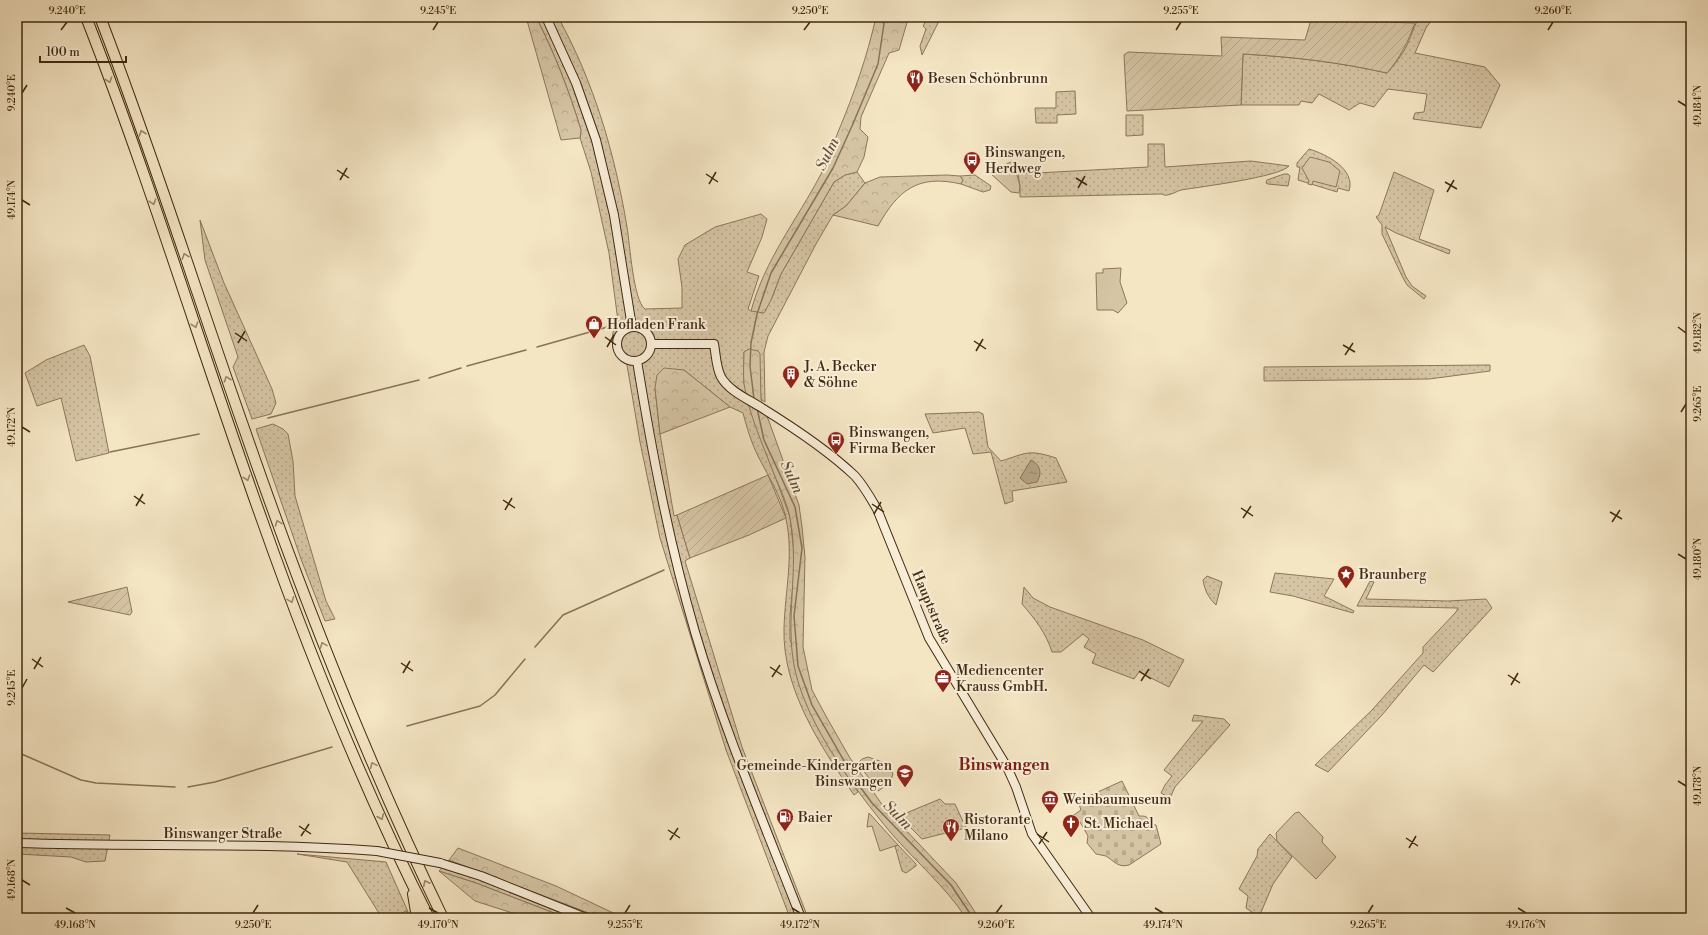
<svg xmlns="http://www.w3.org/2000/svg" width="1708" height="935" font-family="'Libre Bodoni',serif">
<defs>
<pattern id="grass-dots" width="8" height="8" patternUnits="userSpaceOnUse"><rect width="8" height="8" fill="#d6c5a5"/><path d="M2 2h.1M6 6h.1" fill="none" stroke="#b9a98d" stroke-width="1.8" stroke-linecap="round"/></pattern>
<pattern id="forest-crowns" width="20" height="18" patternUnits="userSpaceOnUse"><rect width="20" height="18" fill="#d6c5a5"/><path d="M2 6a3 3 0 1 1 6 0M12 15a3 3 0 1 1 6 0" fill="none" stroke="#b9a98d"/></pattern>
<pattern id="cemetery-stones" width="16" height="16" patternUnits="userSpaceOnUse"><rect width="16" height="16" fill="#d6c5a5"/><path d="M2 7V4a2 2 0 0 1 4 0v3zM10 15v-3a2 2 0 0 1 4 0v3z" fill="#b9a98d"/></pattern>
<pattern id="garden-furrows" width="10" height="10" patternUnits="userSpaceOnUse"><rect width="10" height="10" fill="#d6c5a5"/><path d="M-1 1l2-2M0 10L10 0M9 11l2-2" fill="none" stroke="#b9a98d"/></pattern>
<pattern id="water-ripples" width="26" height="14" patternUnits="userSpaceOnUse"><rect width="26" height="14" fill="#b7a586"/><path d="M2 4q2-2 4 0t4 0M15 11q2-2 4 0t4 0" fill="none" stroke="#96866c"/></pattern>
</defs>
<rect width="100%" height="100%" fill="#f4e5c3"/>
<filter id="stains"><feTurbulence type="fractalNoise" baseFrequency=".005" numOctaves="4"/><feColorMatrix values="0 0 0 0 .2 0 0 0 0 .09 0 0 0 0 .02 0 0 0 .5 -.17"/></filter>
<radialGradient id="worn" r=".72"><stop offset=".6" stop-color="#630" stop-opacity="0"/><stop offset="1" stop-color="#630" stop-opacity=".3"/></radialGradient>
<!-- grass -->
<path fill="url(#grass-dots)" stroke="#8c775b" d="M536 17H558C594 82 615 154 627 227 630 244 633 300 645 309L682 308V287L678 259 685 245 715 227 761 214 767 219 762 237 747 272 759 276 748 309 751 311 771 300 781 274 834 182 845 175 857 172 865 183 846 206 833 215 816 244 768 336 764 352 765 402 761 399 760 385 749 349 744 352V383L764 446 790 517 795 562 790 616V639L815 723 838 762 858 792 854 795C821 747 782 689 784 628 785 591 794 555 786 519 782 497 768 476 758 456 751 442 747 428 743 413L730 407 684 370 655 388 660 434 674 516 677 515 690 558 685 561 742 747 808 918H790L726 750 660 538 640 442 627 365C614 353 607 337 618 321L609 253 591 172 580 138 581 130C569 91 555 54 536 17Z
M928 17H941L922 55 920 46 926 29 923 26Z
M1420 17H1434L1426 28 1415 53 1485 67 1500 85 1481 128 1413 119 1415 113 1424 112 1427 94 1388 89 1374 107 1360 103 1349 110 1319 94 1312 103 1301 101 1299 105H1241L1243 54C1294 57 1338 62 1387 73 1395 64 1403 54 1408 43 1412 34 1414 25 1420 17Z
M1075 91 1076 114 1057 115V123H1036L1035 108H1056V92Z
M1126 115H1143V135L1126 136Z
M1148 144H1164L1165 167 1251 161 1289 166C1280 177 1199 187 1181 190 1177 191 1171 195 1167 195 1165 196 1163 194 1161 194L1020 197V186L1018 174 1148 167Z
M1309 149C1326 154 1356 169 1349 191L1338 188 1337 192 1298 180 1300 167H1297V163Z
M1394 172 1434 190 1419 239 1450 250 1449 254 1396 233 1385 227 1406 277 1412 286 1426 296 1424 299 1407 285 1403 278 1382 234V225L1376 217 1379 215Z
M1284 174H1288L1290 176 1288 186 1268 184 1266 183 1267 180Z
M975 175 991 186 990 190 983 192 961 184 963 180 960 176Z
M200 220 224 283 272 389 276 403 271 414 252 419 233 367 238 357 205 260Z
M84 345 90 356 109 453 76 461 61 398 37 406 25 373 46 360Z
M1490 365V371L1429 379 1264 381V367Z
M979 412 983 414 988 447 1001 461C1027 453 1028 449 1056 458L1067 482 1012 491 1013 501 1005 504 991 452 973 454 965 428 933 433 925 414Z
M273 424 283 429 288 434 293 461 295 496 326 601 335 619 325 621 301 559 256 429Z
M1275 573 1334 579 1324 596 1354 611 1353 613 1293 596 1270 592Z
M1207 576 1222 582 1216 605C1208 597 1205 591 1203 580Z
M1370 581 1374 582 1366 599 1448 601 1486 599 1492 608 1433 672 1424 665 1382 715 1328 772 1315 765 1372 710 1423 653V647L1456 612 1458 608 1357 606Z
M1024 587 1033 598 1050 607 1143 640 1184 660 1169 687 1139 672 1134 679 1092 663 1096 654 1084 647 1089 639 1083 634 1061 652H1052C1046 633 1035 619 1022 604Z
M1194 715 1224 719 1230 725 1175 787 1170 798 1161 793 1165 785 1172 776 1164 770 1203 721H1192Z
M940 799 945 804H955L966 828 922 839 899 816Z
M17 833 110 835 105 861 86 862 71 857 17 854Z
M1270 834 1292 857 1273 884 1259 917 1246 908 1248 896 1239 889 1257 856 1258 849Z
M898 845 916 864V866L906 873 902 871 895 846Z
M297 854 386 862 409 914 406 911 392 918H382L347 862Z
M449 860 602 918H567L476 883 439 871Z"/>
<!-- forest -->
<path fill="url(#forest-crowns)" stroke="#8c775b" d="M526 17H536C555 54 569 91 581 130L580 138 561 140Z
M876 17H902L908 19 899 50 889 53 861 117 860 129 868 137 864 157 857 172 845 175 834 182 781 274 771 300 764 313 751 311C765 259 797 220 821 174 827 160 833 146 838 132 854 94 867 57 876 17Z
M947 175 960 176 963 180 961 184C918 174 898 190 878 226L833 215 846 206 865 183 880 177Z
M749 349 758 351 760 354 761 399 799 505 802 527 805 557 803 647 812 690 827 718 850 758 883 806 956 883 979 918H966C945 886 916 862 891 833 855 790 807 725 795 670 784 619 800 569 790 518 787 503 780 488 774 474 763 445 749 415 744 384 743 373 744 362 744 352Z
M664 368 684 370 730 407 660 434 655 388 657 375Z
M458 848 556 886 624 918H602L449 860Z
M439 871 476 883 567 918H528L475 901Z"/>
<!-- cemetery -->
<path fill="url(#cemetery-stones)" stroke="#8c775b" d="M1122 781 1139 816C1146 816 1148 816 1151 824L1156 825 1161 844 1129 865C1118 868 1114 861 1106 856 1103 855 1099 855 1096 854L1087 843 1088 836 1080 822 1075 825 1071 817 1081 810 1078 801Z"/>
<!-- park -->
<path fill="#d6c5a5" stroke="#8c775b" d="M1310 157 1329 162 1340 171 1336 187 1313 181 1312 185 1308 184 1309 181 1302 168Z
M1013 161 1020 186 1019 193 1011 192 991 174 992 171Z
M1121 268 1120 282 1127 303 1118 313 1113 310H1097L1096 273H1103V269Z
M868 757 888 764 893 774 890 783 878 791 858 763 862 759Z
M1299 812 1323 837 1322 842 1336 857 1316 879 1277 841 1276 833 1295 813Z
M869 813 898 845 880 851 872 826 867 827Z"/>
<!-- garden -->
<path fill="url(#garden-furrows)" stroke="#8c775b" d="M1311 20 1415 23C1408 42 1400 58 1387 73 1338 62 1294 57 1243 54L1241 105 1127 111 1124 55 1128 52 1222 56 1221 37 1305 40Z
M768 475 786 518 749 535 690 558 677 515Z
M127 587 132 612 130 615 68 602Z"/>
<!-- water -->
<path fill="url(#water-ripples)" stroke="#887357" d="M1031 460C1041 465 1042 474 1037 482L1027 484 1020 478Z"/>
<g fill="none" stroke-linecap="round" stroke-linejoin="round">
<!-- stream -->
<path stroke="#887357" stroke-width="1.5" d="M537 347 611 326
M467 366 526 350
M429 378 461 368
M754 399 750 366 751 343 757 314 771 273 833 168 852 126 878 64 885 17
M757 408 764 440 795 507 802 548 794 616 798 666 812 705 855 780 872 803 951 885 973 918
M268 418 419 380
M110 452 199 434
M535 647 563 615 664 570
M407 726 480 706 495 695 525 659
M17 752 81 780 96 783 175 787
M188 787 215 782 332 747"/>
<defs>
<path id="secondary" d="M546 17 576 83 596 140 614 215 632 327
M617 344a17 17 0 1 1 34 0a17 17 0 1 1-34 0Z
M651 344H714C716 355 716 367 721 377 730 392 748 399 762 408 791 426 830 452 855 476 864 486 870 497 877 509L929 638 1007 767 1016 787 1032 834 1091 918
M637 361C652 452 669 543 695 632 724 730 764 823 801 918
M17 843C137 847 257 842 377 851
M440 863 481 876 586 918"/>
<path id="highway" d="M86 17C151 183 202 353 262 520 310 656 364 790 429 918
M100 17C153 154 197 295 246 434 303 599 367 761 443 918
M413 894 417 918"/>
</defs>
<!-- secondary casing -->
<use href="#secondary" stroke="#412911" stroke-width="10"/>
<!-- highway casing -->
<use href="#highway" stroke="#412911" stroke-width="12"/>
<!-- secondary -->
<use href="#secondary" stroke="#f8eed8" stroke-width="8"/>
<!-- highway -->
<use href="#highway" stroke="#f4e5c3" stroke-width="10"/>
<defs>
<path id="secondary-bridge" d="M377 851 440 863"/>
</defs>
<!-- secondary-bridge casing -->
<use href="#secondary-bridge" stroke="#412911" stroke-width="10" stroke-linecap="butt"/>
<!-- secondary-bridge -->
<use href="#secondary-bridge" stroke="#f8eed8" stroke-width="8"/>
</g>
<!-- one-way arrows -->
<defs><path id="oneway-chevron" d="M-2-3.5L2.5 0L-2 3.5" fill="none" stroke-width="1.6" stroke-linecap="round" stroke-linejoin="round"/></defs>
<g stroke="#9a876a">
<use href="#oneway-chevron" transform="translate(109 80) rotate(71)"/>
<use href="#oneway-chevron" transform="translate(142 133) rotate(-109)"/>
<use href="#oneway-chevron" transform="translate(153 202) rotate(71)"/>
<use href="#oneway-chevron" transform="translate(185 256) rotate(-109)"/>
<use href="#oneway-chevron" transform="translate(195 325) rotate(71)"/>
<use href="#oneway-chevron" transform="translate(227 379) rotate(-109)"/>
<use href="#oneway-chevron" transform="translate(247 478) rotate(71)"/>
<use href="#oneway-chevron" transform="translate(278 523) rotate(-110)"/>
<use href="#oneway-chevron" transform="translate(291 600) rotate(69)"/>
<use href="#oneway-chevron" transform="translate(323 645) rotate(-111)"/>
<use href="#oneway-chevron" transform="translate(373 765) rotate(-114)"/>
<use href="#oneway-chevron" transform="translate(381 817) rotate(67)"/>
<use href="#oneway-chevron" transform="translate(426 883) rotate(-116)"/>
</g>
<!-- ticks -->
<path fill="none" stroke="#412911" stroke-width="1.5" d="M61 30 67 22M433 30 438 22M804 30 810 22M1176 30 1181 22M1548 30 1553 22M22 93 27 85M1678 101 1686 106M337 170 349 178M706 174 718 182M1076 178 1087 185M340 180 347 168M1445 182 1457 189M709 184 716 172M1078 188 1085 176M1447 192 1454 180M22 200 30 205M1678 327 1686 333M235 333 247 341M605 337 616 345M974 341 986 349M238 343 245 331M1343 345 1355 352M607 347 614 335M976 351 983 339M1345 355 1353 343M1681 412 1686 404M22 427 30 432M134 496 145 504M503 500 515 508M872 504 884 512M136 506 143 494M1241 508 1253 516M505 510 512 498M1610 512 1622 519M874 514 881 502M1243 518 1251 506M1612 522 1620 510M1678 554 1686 559M32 659 43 667M401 663 413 671M770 667 782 675M34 669 41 657M1139 671 1151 679M403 673 410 661M1508 675 1520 683M772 677 780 665M1141 681 1149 669M1511 685 1518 673M22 688 27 679M1678 781 1686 786M299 826 311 834M668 830 680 838M1037 834 1049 842M301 836 309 824M1406 838 1418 846M670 840 678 828M1039 844 1047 832M1409 848 1416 836M22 880 30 885M66 908 75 913M429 908 438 913M792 908 800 913M1155 908 1163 913M1518 908 1526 913M253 913 258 905M625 913 630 905M996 913 1002 905M1368 913 1373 905"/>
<!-- icons -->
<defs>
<symbol id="restaurant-pin" viewBox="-11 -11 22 30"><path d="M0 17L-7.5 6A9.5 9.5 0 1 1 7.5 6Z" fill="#8f2418" stroke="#f8eed8"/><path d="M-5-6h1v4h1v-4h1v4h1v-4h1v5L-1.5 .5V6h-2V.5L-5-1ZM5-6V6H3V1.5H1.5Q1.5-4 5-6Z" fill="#fff"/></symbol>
<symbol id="bus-pin" viewBox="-11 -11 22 30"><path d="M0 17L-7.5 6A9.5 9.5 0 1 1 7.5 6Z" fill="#8f2418" stroke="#f8eed8"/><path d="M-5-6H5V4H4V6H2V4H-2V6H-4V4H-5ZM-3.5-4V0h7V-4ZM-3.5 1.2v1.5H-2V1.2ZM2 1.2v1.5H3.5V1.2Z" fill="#fff"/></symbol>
<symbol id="shop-pin" viewBox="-11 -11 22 30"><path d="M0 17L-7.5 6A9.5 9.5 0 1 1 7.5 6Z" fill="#8f2418" stroke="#f8eed8"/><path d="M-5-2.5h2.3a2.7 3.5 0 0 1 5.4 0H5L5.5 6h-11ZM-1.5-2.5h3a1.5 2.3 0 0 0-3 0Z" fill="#fff"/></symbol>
<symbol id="building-pin" viewBox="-11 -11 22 30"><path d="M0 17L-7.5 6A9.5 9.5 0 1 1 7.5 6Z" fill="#8f2418" stroke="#f8eed8"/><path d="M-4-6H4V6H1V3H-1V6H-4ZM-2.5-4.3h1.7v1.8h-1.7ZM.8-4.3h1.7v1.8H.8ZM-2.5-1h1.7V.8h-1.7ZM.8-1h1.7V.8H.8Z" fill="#fff"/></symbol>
<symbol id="sight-pin" viewBox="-11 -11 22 30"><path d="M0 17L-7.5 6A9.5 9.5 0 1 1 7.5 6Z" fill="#8f2418" stroke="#f8eed8"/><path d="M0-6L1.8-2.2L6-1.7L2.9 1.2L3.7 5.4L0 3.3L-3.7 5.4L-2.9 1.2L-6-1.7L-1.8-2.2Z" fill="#fff"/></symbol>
<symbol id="office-pin" viewBox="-11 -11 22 30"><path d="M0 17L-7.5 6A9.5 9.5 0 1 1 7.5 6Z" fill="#8f2418" stroke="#f8eed8"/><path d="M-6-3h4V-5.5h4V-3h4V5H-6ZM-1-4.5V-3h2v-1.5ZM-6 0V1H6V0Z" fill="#fff"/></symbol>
<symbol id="school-pin" viewBox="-11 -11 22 30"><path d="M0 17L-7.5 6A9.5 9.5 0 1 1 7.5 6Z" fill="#8f2418" stroke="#f8eed8"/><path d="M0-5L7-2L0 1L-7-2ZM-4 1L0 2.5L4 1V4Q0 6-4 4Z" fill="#fff"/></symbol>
<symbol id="museum-pin" viewBox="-11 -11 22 30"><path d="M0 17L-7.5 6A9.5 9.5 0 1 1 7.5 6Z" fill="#8f2418" stroke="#f8eed8"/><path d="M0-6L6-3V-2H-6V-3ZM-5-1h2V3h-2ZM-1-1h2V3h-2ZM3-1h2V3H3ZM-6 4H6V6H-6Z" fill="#fff"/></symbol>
<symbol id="fuel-pin" viewBox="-11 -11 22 30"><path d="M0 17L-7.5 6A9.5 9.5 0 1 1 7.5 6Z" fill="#8f2418" stroke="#f8eed8"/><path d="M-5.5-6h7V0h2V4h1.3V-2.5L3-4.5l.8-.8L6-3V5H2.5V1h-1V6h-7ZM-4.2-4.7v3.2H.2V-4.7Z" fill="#fff"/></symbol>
<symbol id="church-pin" viewBox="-11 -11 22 30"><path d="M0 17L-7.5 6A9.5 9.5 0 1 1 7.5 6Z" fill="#8f2418" stroke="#f8eed8"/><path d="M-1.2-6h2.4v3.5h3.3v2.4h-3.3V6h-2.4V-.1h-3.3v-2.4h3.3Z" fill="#fff"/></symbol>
</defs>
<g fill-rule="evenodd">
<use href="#restaurant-pin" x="905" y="68" width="20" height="27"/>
<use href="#bus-pin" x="962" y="150" width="20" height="27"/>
<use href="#shop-pin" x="584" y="314" width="20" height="27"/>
<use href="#building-pin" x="781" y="364" width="20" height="27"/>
<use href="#bus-pin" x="826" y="430" width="20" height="27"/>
<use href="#sight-pin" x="1336" y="564" width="20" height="27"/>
<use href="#office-pin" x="933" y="668" width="20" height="27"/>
<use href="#school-pin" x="895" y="763" width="20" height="27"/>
<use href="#museum-pin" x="1040" y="789" width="20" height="27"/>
<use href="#fuel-pin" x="775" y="807" width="20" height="27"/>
<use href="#church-pin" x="1061" y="813" width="20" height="27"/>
<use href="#restaurant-pin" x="941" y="817" width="20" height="27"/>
</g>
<g text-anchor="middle" stroke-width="4" stroke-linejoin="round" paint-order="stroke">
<!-- poi labels -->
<g font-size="14" fill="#412911" stroke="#f8eed8" text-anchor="start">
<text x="928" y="83">Besen Schönbrunn</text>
<text x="985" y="157">Binswangen,<tspan x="985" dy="16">Herdweg</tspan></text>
<text x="607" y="329">Hofladen Frank</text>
<text x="804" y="371">J. A. Becker<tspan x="804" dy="16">&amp; Söhne</tspan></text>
<text x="849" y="437">Binswangen,<tspan x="849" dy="16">Firma Becker</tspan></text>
<text x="1359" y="579">Braunberg</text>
<text x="956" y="675">Mediencenter<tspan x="956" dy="16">Krauss GmbH.</tspan></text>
<text x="892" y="770" text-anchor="end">Gemeinde-Kindergarten<tspan x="892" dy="16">Binswangen</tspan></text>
<text x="1063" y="804">Weinbaumuseum</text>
<text x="798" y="822">Baier</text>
<text x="964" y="824">Ristorante<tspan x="964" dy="16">Milano</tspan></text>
<text x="1084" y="828">St. Michael</text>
</g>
<!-- street labels -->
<g font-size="14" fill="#412911" stroke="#f8eed8">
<text transform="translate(932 607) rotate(67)" y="5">Hauptstraße</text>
<text x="223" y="838">Binswanger Straße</text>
</g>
<!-- water labels -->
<g font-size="15" font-style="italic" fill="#644e34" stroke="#f8eed8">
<text transform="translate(827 154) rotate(-64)" y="5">Sulm</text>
<text transform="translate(792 477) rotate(65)" y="5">Sulm</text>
<text transform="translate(898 815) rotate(46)" y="5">Sulm</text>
</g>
<!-- quarter labels -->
<g font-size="16" font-weight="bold" fill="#7a1f14" stroke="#f8eed8">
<text x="1004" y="770">Binswangen</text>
</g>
</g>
<!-- margin -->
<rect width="1708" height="935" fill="none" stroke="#f4e5c3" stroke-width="44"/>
<!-- scale -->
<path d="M40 56v6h86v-6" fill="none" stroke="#412911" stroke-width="2"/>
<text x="46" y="56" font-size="12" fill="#412911" stroke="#f8eed8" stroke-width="3" paint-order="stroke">100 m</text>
<rect x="22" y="22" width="1664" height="891" fill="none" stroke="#412911" stroke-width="1.5"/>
<g font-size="10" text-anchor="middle" fill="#412911">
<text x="67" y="14">9.240°E</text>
<text x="438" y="14">9.245°E</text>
<text x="810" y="14">9.250°E</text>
<text x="1181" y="14">9.255°E</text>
<text x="1553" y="14">9.260°E</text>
<text transform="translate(11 93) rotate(-90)" y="4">9.240°E</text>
<text transform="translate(1697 106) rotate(-90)" y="4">49.184°N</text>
<text transform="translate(11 200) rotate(-90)" y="4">49.174°N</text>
<text transform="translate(1697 333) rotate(-90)" y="4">49.182°N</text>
<text transform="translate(1697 404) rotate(-90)" y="4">9.265°E</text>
<text transform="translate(11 427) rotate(-90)" y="4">49.172°N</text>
<text transform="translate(1697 559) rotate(-90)" y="4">49.180°N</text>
<text transform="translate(11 688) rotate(-90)" y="4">9.245°E</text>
<text transform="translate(1697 786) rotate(-90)" y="4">49.178°N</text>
<text transform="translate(11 880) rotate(-90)" y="4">49.168°N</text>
<text x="75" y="928">49.168°N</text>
<text x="253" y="928">9.250°E</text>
<text x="438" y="928">49.170°N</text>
<text x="625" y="928">9.255°E</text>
<text x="800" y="928">49.172°N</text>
<text x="996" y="928">9.260°E</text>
<text x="1163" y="928">49.174°N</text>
<text x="1368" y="928">9.265°E</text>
<text x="1526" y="928">49.176°N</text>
</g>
<rect width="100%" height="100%" filter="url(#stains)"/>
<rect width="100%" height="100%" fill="url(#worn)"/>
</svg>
